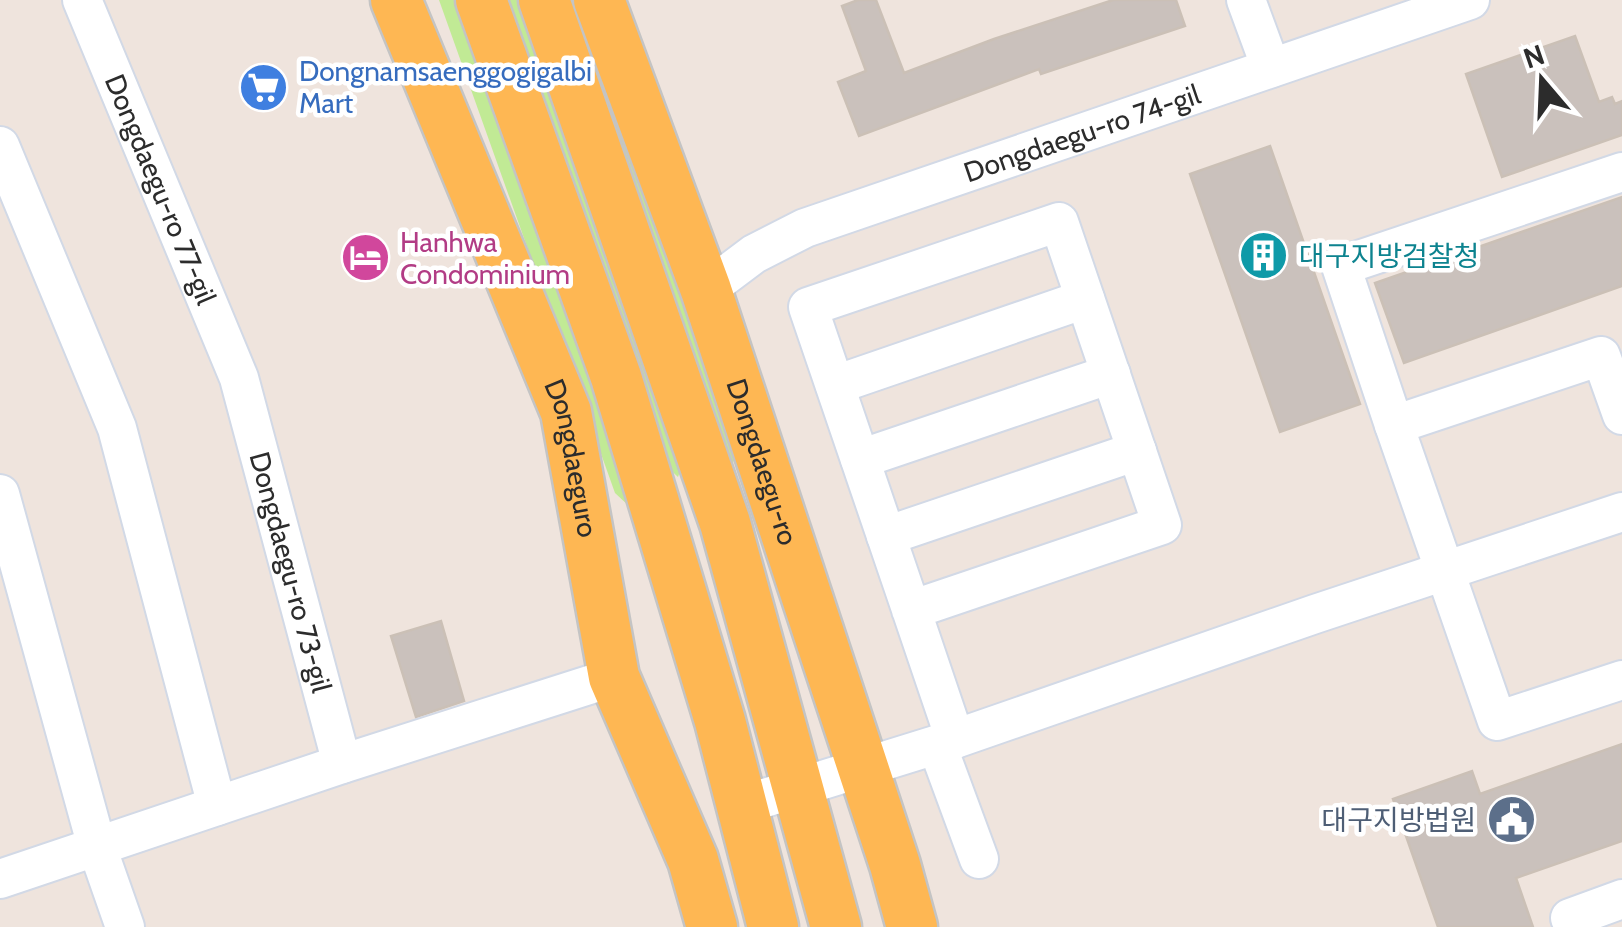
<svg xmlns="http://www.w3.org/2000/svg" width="1622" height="927" font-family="Cabin,'Noto Sans KR',sans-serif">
<rect width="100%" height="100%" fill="#efe4dd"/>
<!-- green -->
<path fill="#c1ea95" d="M439 0H461L637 486 630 507 615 493Z
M497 0H520L685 457 678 477 663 463Z
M553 0H576L738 448 731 469Z"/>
<!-- building -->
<path fill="#cac1bc" stroke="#cbc0b6" stroke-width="2.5" d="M858 0H876L904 73 994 39 1113 0H1176L1185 26 1041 74 1039 69 859 136 838 82 866 71 842 6Z
M1575 36 1599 102 1612 97 1615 104 1622 101V135L1502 177 1466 74Z
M1270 146 1360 404 1280 432 1190 174Z
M1622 197V286L1404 363 1375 283Z
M441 621 464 701 416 717 391 636Z
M1622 744V841L1516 878 1533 927H1438L1393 799 1472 771 1480 794Z"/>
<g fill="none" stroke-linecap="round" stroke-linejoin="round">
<defs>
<g id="minor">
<path id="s1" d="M82 0 239 378 342 764"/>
<path d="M1246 0 1271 68"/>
<path d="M0 146 117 428 217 806"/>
<path id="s2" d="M706 290 754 254 805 228 1470 0"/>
<path d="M835 385 1085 299"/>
<path d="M1622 415 1601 356 1394 425 1497 721 1622 680"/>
<path d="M1394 425 1341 266 1622 172"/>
<path d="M860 459 1111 374"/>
<path d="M0 494 97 847 125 927"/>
<path d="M886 536 1137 451"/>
<path d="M911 610 1162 525 1059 222 808 307C858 451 906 595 955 739"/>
<path d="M937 745 979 859"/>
<path d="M742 805 955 739 1315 614 1622 512"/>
<path d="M0 879 342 764 614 677"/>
<path d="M1570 918 1622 899"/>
</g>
<g id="major">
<path id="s3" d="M396 0 566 412 614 677 693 860 712 927"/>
<path d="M481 0 616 377 720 721 773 927"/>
<path d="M544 0 725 523 836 927"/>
<path id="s4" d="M599 0 706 290 895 865 912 927"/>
</g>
</defs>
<!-- minor casing -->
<use href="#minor" stroke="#d2d9e6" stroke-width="42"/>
<!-- major casing -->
<use href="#major" stroke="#c4c4c4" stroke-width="55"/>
<!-- minor -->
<use href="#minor" stroke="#fff" stroke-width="38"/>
<!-- major -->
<use href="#major" stroke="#feb753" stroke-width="50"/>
</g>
<!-- icons -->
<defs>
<symbol id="supermarket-disc" viewBox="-11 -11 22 22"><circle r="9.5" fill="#3f7fe0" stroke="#fff"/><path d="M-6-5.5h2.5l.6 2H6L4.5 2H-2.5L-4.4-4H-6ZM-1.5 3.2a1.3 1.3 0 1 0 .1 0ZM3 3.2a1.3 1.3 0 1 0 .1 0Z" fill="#fff"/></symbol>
<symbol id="building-disc" viewBox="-11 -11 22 22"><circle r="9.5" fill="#0f9aa8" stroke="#fff"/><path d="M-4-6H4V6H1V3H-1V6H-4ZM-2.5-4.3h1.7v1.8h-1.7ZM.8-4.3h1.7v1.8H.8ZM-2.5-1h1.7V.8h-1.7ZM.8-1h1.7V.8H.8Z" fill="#fff"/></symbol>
<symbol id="hotel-disc" viewBox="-11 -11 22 22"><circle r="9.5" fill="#d1479c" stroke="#fff"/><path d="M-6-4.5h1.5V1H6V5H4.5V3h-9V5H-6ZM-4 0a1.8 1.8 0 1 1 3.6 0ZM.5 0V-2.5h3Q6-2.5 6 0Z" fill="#fff"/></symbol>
<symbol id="civic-disc" viewBox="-11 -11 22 22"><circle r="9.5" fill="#5c6f8a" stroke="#fff"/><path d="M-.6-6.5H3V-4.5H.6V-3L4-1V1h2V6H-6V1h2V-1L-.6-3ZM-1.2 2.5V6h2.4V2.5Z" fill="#fff"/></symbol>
</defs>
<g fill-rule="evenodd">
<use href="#supermarket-disc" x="236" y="60" width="55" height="55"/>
<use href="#building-disc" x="1236" y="228" width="55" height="55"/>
<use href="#hotel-disc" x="338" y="230" width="55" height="55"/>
<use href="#civic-disc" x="1484" y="792" width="55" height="55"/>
</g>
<g text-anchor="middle" stroke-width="9" stroke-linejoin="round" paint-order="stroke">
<!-- shop labels -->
<g font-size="28" fill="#366cbe" stroke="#fff" text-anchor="start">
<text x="299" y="81">Dongnamsaenggogigalbi<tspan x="299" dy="32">Mart</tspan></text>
</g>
<!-- street labels -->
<g font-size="28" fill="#2c2c2c" stroke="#fff">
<text dy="10" stroke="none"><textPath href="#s2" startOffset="410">Dongdaegu-ro 74-gil</textPath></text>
<text dy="10" stroke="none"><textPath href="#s1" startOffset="205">Dongdaegu-ro 77-gil</textPath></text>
<text dy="10" stroke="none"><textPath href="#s3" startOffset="492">Dongdaeguro</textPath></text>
<text dy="10" stroke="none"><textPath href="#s4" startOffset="490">Dongdaegu-ro</textPath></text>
<text dy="10" stroke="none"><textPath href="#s1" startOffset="610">Dongdaegu-ro 73-gil</textPath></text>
</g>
<!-- hotel labels -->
<g font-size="28" fill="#b23c85" stroke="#fff" text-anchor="start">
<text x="400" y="252">Hanhwa<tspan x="400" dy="32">Condominium</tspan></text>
</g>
<!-- culture labels -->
<g font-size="28" fill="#0d838f" stroke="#fff" text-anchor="start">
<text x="1299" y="266">대구지방검찰청</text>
</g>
<!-- service labels -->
<g font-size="28" fill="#4e5e75" stroke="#fff" text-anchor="end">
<text x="1476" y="830">대구지방법원</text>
</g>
</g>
<!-- north arrow -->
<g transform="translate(1542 80) rotate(341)" stroke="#ffffff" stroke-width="8" paint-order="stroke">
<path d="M0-8L18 38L0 25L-18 38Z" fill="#2c2c2c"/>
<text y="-15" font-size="28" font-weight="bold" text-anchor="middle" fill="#2c2c2c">N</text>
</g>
</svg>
